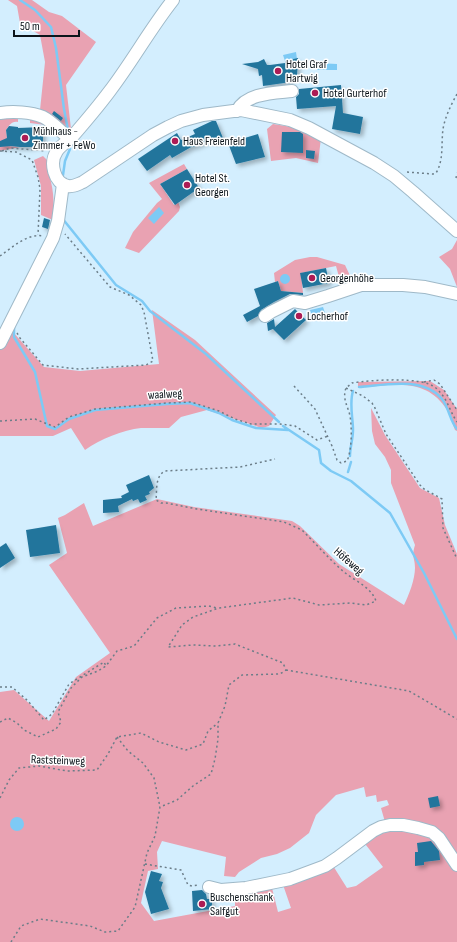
<svg xmlns="http://www.w3.org/2000/svg" width="457" height="942" font-family="'Sofia Sans Condensed',sans-serif">
<defs>
<filter id="shadow"><feDropShadow dx="3" dy="3" stdDeviation="2" flood-color="#0004"/></filter>
</defs>
<rect width="100%" height="100%" fill="#d3eefe"/>
<!-- green -->
<path fill="#e9a2b2" fill-rule="evenodd" d="M8 0H32L49 12 62 16 96 42 66 85 71 129 64 131 40 110 45 62 40 35 20 23 17 6Z
M0 113 34 115 46 125 30 123V118H18V122C11 121 10 125 6 130L8 146 20 147 0 151Z
M273 124 298 128 321 138 318 163 296 158 271 161 267 129Z
M43 156 47 160C47 169 49 173 51 182 54 194 54 207 53 220L41 215V186L34 160Z
M184 164 187 169 160 184 174 205 178 202 180 207 179 211 139 253 125 248 133 232 157 203 162 199 149 183Z
M457 240V287L450 269 439 257 452 249Z
M310 257H317L345 265 353 282 347 284V281L339 277 336 266 301 273 303 293 281 291 278 281 275 282 274 273 295 260Z
M152 310 195 340 276 415 269 426 262 428 207 410 181 417 169 428C160 428 150 428 141 428 123 430 100 439 85 450L71 428 53 436H0V343L13 332 44 367 80 371 159 364Z
M430 381 444 390 457 409V431L455 430C452 422 450 413 445 407 424 377 390 385 358 388V382Z
M371 408 385 435 420 488 439 498 445 525 457 554V942H0V692L14 690 49 721 76 677 110 653 49 565 67 553 58 518 65 515 84 503 93 526 157 499 194 507 292 521 300 526 339 564 404 605C409 595 415 579 415 568 415 557 411 558 415 545L391 483V470L385 457 375 444 372 431ZM364 787 366 797 376 795 377 802 387 800 389 805 381 808 385 822 359 836 383 867 356 886 347 888 330 861 281 879 291 908 278 912 272 888 235 887V906L154 921 141 903 148 871 158 869 157 852 162 841 226 857 224 876 235 877 239 872 261 858 277 854 290 848 309 833 316 815 336 795Z"/>
<!-- water -->
<path fill="#7dcaf5" d="M296 52 297 59 285 61 283 55Z
M317 63 337 64V70H317Z
M159 207 164 213 154 224 148 218Z
M280 279a5 5 0 1 1 10 0a5 5 0 1 1-10 0Z
M323 307 325 313 312 316 310 310Z
M10 824a7 7 0 1 1 14 0a7 7 0 1 1-14 0Z"/>
<g fill="none" stroke-linecap="round" stroke-linejoin="round">
<!-- stream -->
<path stroke="#7dcaf5" stroke-width="2.5" d="M20 0 35 10 51 27 56 48 64 109 68 130
M63 175 65 161 70 149
M62 218 116 285 142 301 150 311 206 354 279 422
M14 326V337L35 372 47 426 55 429 69 419 95 410 167 404 190 403 219 413 232 420 256 428 288 430
M359 387C385 385 423 376 442 399 449 408 450 421 457 429
M283 426 319 450 321 463 331 471 351 481 390 513 424 573 457 639
M350 456C350 447 353 439 353 430 353 418 349 403 353 391
M348 472 351 462"/>
</g>
<!-- building -->
<path fill="#23759c" filter="url(#shadow)" d="M298 58 297 76 290 77 291 82 263 86 262 75 259 76 258 69 242 64 258 62 264 59 267 65H270L285 63V61Z
M341 85 343 113 363 117 360 134 332 129 336 106 297 109 296 97 299 94V89Z
M54 111 63 118 61 121 52 114Z
M212 121H216L223 138 214 143 212 139 193 147V146L172 158 170 155 147 171 138 159 177 133 181 140 195 134 193 130Z
M9 126 18 127V128L43 127V145L33 146 32 147H20L11 146 0 147V141L7 138 6 130Z
M282 132H300L303 134V153L281 152Z
M258 134 265 157 236 164 228 143Z
M306 150 315 151 314 159 306 158Z
M187 169 199 188 175 205 160 184Z
M44 218 50 220 48 229 42 227Z
M326 268 329 283 303 288 300 273Z
M278 281 281 291 303 293V295L290 294 274 302 261 310 258 316 247 322 243 315 260 306 254 289Z
M295 309 306 320 284 340 273 329 268 331 267 323 274 319 275 327Z
M149 475 154 488 149 492 150 494 145 496 147 500 140 503 138 499 133 501 132 499 118 506 119 512 103 513V500L122 498 121 496 129 492 126 485Z
M56 525 60 553 30 557 26 530Z
M6 543 15 558 0 568V547Z
M438 796 440 806 430 808 428 798Z
M431 841 439 851 440 860 424 862V865L415 866V852H418L417 843Z
M151 871 162 874 159 881 163 882 161 888 169 909 151 914 145 892Z
M202 890 206 894 207 899H212V909L193 911 192 891Z"/>
<g fill="none" stroke-linecap="round" stroke-linejoin="round">
<defs>
<path id="minor" d="M173 0C150 29 132 62 109 92 97 108 85 122 72 137 67 142 60 146 57 151 49 162 54 184 68 186 74 187 78 184 83 182L153 135 168 127 181 121 203 115 241 110 290 120 309 128 374 163 394 176 413 192 457 231
M237 111C246 93 274 93 292 91
M0 113C13 111 31 112 43 117 53 122 61 132 70 139
M265 316 271 312 293 301 305 303 328 296 361 285H403L425 287 457 294
M0 343 53 238 58 221 63 184
M209 887 221 890 246 888 290 879 325 866 337 858 373 831 381 827 390 825H403L418 828 432 832 439 838 457 865"/>
</defs>
<!-- minor casing -->
<use href="#minor" stroke="#9fb9c8" stroke-width="14"/>
<!-- path -->
<path stroke="#6b7d88" stroke-width="1.5" stroke-dasharray="2 3" stroke-linecap="butt" d="M0 151 16 152 32 160 38 177 40 189 38 235
M2 151 10 148 46 151
M407 172 433 174 436 173C444 160 441 144 443 129 445 117 451 105 457 94
M456 178 457 173
M0 256C13 247 27 233 44 236
M17 333 20 338 43 365 78 369 146 365 153 361 144 312 141 305 129 295 110 287 65 234
M424 382 434 380 440 384 457 410
M294 386 315 409 332 446 337 460 341 463 347 461C352 450 352 428 350 416 348 406 342 399 346 388L352 383C371 380 422 376 436 388 448 399 449 410 457 422
M346 388 363 396 372 403 375 408 386 434 420 485 424 489 442 499 443 528 457 559
M0 421 35 419 55 427 69 417 95 409 167 403 191 402 219 411 235 419 251 424H280L295 426 317 440 328 436
M286 670 409 691 457 719
M0 687H12L28 701 44 720 52 714 69 684 104 662 106 666
M0 722 8 718 17 723 24 730 38 737 56 729 61 722 58 712 71 688 82 677 98 671 106 666 117 651 134 646 157 618 176 608 209 606 217 608
M117 737 128 751 143 763 154 778 160 807
M0 798 9 780 19 768 39 766 67 771 97 770 108 754 117 737 141 733 159 742 186 750 203 744 208 731 218 723
M145 864 181 870 188 885 192 886 199 885
M11 942 21 926 40 919 90 926 105 932 118 931 135 907 147 853 155 836 160 807 177 800 193 786 211 774 215 759 218 739V723L225 706 229 685 242 675 280 674 286 670 283 663 235 644 216 646 193 645 168 647 182 625 193 617 219 608 293 598 319 605 350 603 366 605 376 601C371 587 355 581 344 572 329 559 316 544 302 530L284 522 197 509 166 503H161L156 500C157 490 155 476 165 471L240 467 275 459"/>
<!-- minor -->
<use href="#minor" stroke="#fff" stroke-width="12"/>
</g>
<!-- markers -->
<g fill="#ac1c55" stroke="#fff" stroke-width="1.5">
<circle cx="278" cy="71" r="4"/>
<circle cx="315" cy="93" r="4"/>
<circle cx="25" cy="138" r="4"/>
<circle cx="175" cy="141" r="4"/>
<circle cx="187" cy="185" r="4"/>
<circle cx="312" cy="278" r="4"/>
<circle cx="299" cy="316" r="4"/>
<circle cx="202" cy="904" r="4"/>
</g>
<g text-anchor="middle" stroke-width="3" stroke-linejoin="round" paint-order="stroke">
<!-- poi labels -->
<g font-size="12" fill="#0b141a" stroke="#fff" text-anchor="start">
<text x="286" y="68">Hotel Graf<tspan x="286" dy="14">Hartwig</tspan></text>
<text x="323" y="97">Hotel Gurterhof</text>
<text x="33" y="135">Mühlhaus -<tspan x="33" dy="14">Zimmer + FeWo</tspan></text>
<text x="183" y="145">Haus Freienfeld</text>
<text x="195" y="182">Hotel St.<tspan x="195" dy="14">Georgen</tspan></text>
<text x="320" y="282">Georgenhöhe</text>
<text x="307" y="320">Locherhof</text>
<text x="210" y="901">Buschenschank<tspan x="210" dy="14">Salfgut</tspan></text>
</g>
<!-- street labels -->
<g font-size="12" fill="#0b141a" stroke="#fff">
<text transform="translate(165 394) rotate(-3)" y="4">waalweg</text>
<text transform="translate(349 561) rotate(41)" y="4">Höfeweg</text>
<text transform="translate(58 760) rotate(2)" y="4">Raststeinweg</text>
</g>
</g>
<!-- scale -->
<path d="M14 30v6h65v-6" fill="none" stroke="#0b141a" stroke-width="2"/>
<text x="20" y="30" font-size="12" fill="#0b141a" stroke="#ffffff" stroke-width="3" paint-order="stroke">50 m</text>
</svg>
